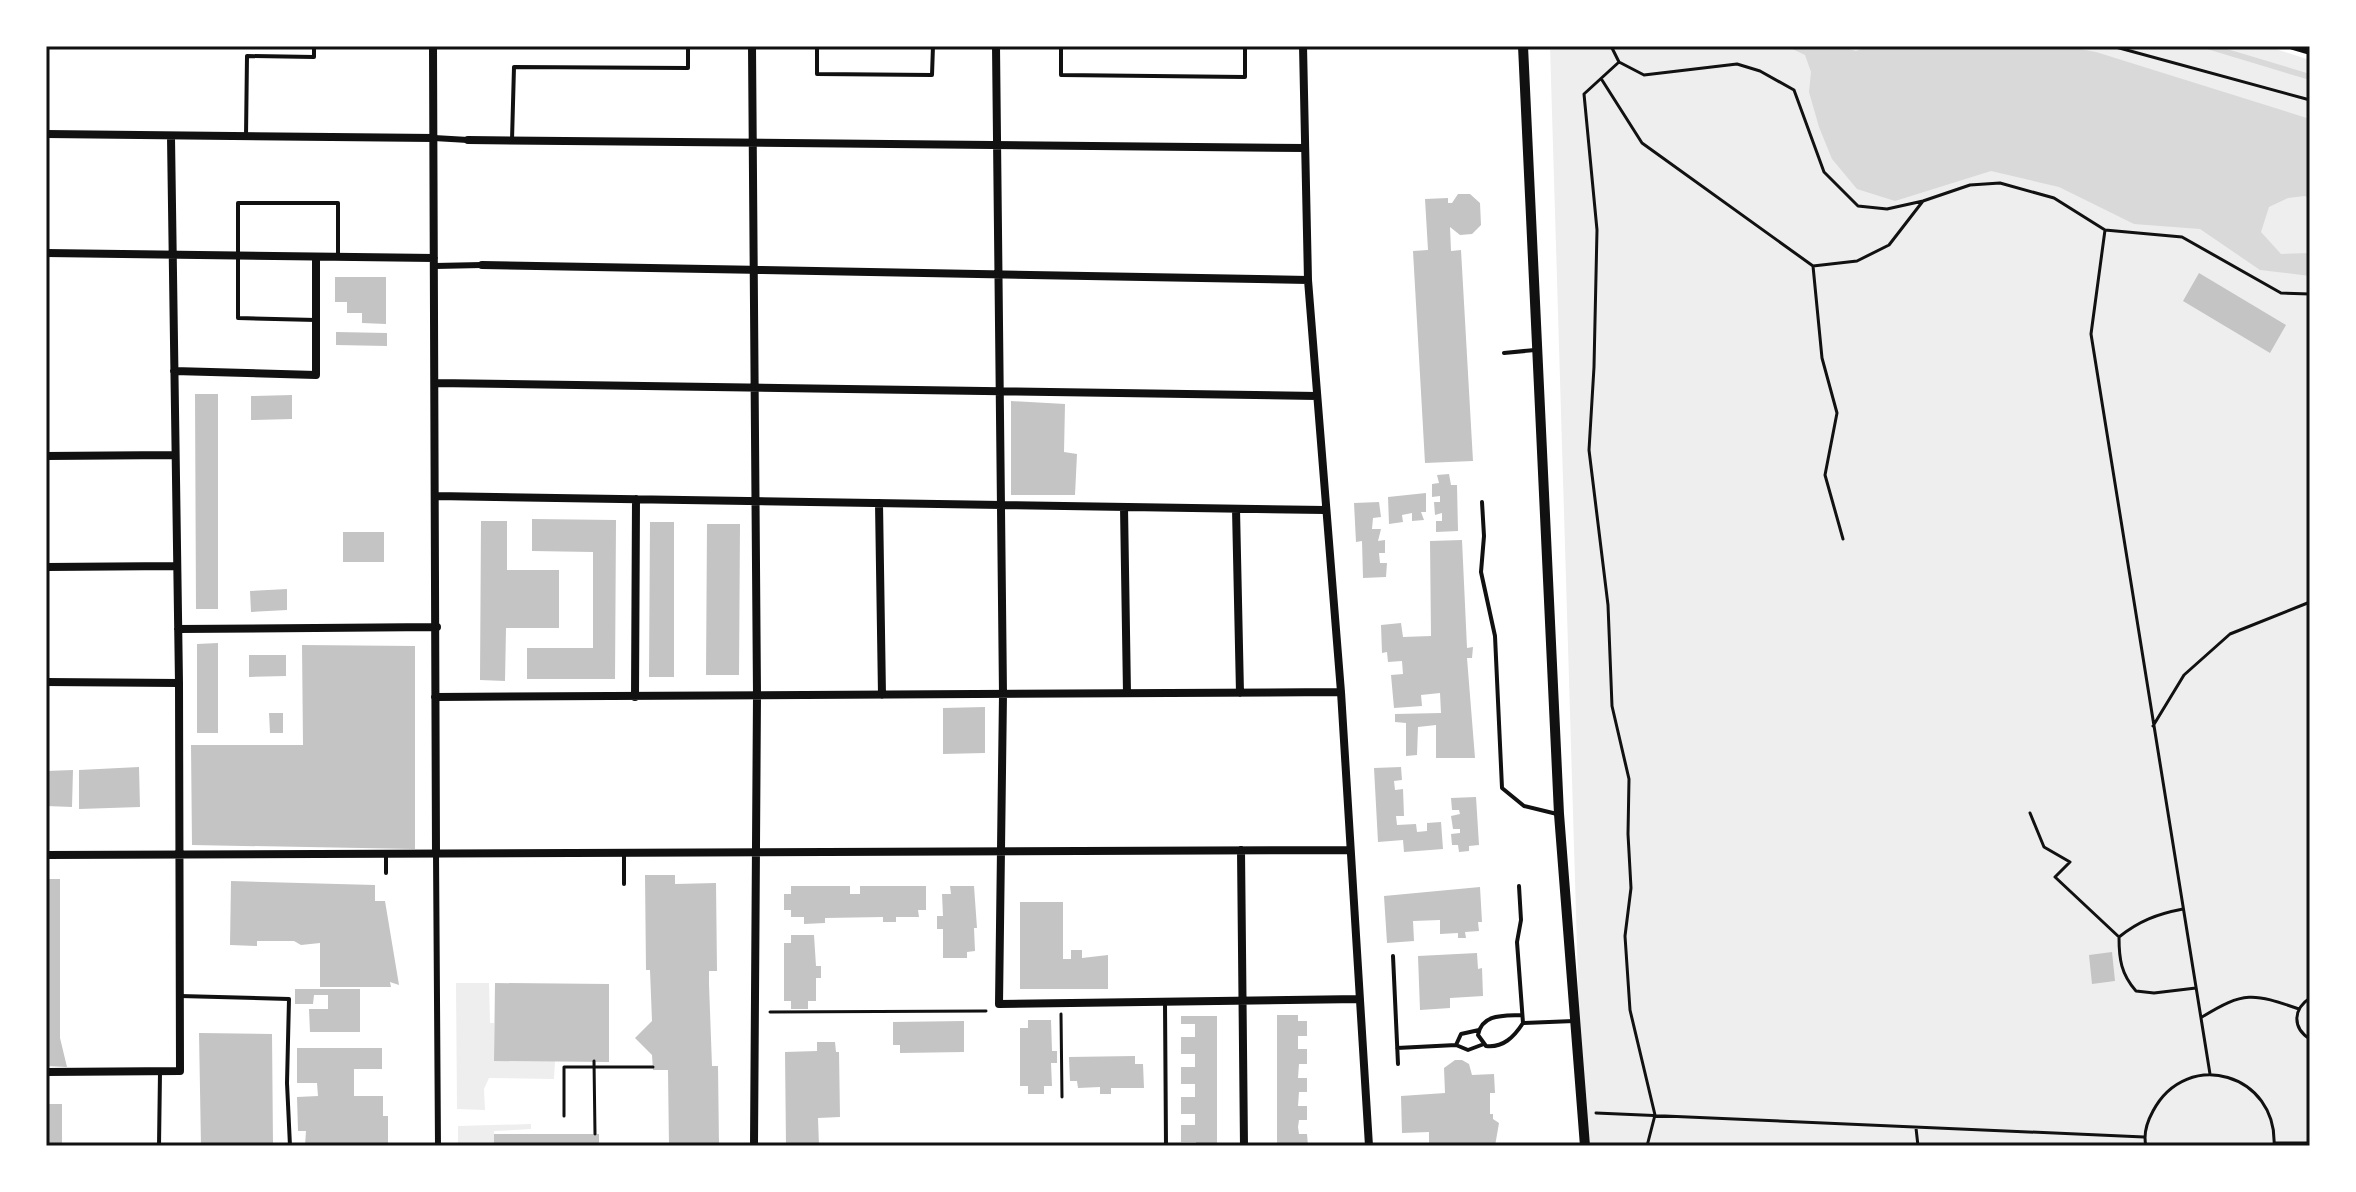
<svg xmlns="http://www.w3.org/2000/svg" width="2356" height="1192" font-family="Ubuntu,sans-serif">
<rect width="100%" height="100%" fill="#fff"/>
<!-- green -->
<path fill="#eee" d="M1550 46H2266L2310 60V1146H1583Z
M456 983H489L490 1023H494V1060L555 1061 554 1079 489 1078 484 1089 485 1110 457 1109Z
M531 1124V1129L494 1131V1146H458V1126Z"/>
<!-- water -->
<path fill="#d9d9d9" d="M1786 46H1838L1856 51 1870 46H2064L2096 52 2310 119V199L2305 196 2288 198 2269 207 2261 232 2281 254 2310 253V276L2260 270 2200 229 2134 224 2059 187 1991 171 1895 201 1857 189 1832 159 1819 127 1809 92 1811 72 1805 55Z"/>
<g fill="none" stroke-linecap="round" stroke-linejoin="round">
<!-- stream -->
<path stroke="#d9d9d9" stroke-width="6" d="M2207 46 2310 77"/>
</g>
<!-- building -->
<path fill="#c4c4c4" d="M1458 194H1470L1480 203 1481 225 1472 234 1460 235 1450 227 1451 251 1461 250 1473 461 1425 463 1413 251 1428 250 1425 199 1448 198V203H1452Z
M2199 273 2286 325 2270 353 2183 301Z
M335 277H386V324L362 323V313H347V302H335Z
M336 332 387 333V346L336 345Z
M195 394H218V609H196Z
M292 395V419L251 420V396Z
M1011 401 1065 404 1064 452 1077 454 1075 495H1011Z
M1449 474 1451 485H1457L1458 531 1436 532V521H1442V513L1435 515 1434 502H1440V496L1432 497V484L1439 483 1437 475Z
M1426 493V512H1421L1424 520 1412 521V513L1402 515 1403 522 1389 524 1388 497Z
M1379 502 1381 517 1373 518 1372 529H1381L1378 541 1385 540V553H1379L1380 563H1387L1386 577 1363 578 1362 541 1356 542 1354 503Z
M532 519 616 520 615 679H527V648H593V552L532 551Z
M481 521H507V570H559V628H506L505 681 480 680Z
M650 522H674V677H649Z
M707 524H740L739 675H706Z
M343 532H384V562H343Z
M1462 540 1467 648 1473 647 1472 658H1467L1475 758H1436V725L1418 727 1417 755 1406 756V723L1395 722V714L1441 713 1440 693 1421 695 1422 706 1394 708 1391 675 1403 674 1402 661 1388 662 1387 652 1382 653 1381 625 1401 623 1403 637 1431 636 1430 541Z
M287 589V610L251 612 250 591Z
M218 643V733H197V644Z
M302 645 415 646V849L192 845 191 745H303Z
M249 655H286V676L249 677Z
M985 707V753L943 754V708Z
M269 713H283V733H270Z
M139 767 140 807 79 809V770Z
M1401 767 1402 780 1394 781 1395 790 1403 789 1404 816H1396L1397 825 1416 824 1417 832 1427 831V823L1441 822 1443 849 1404 852 1403 840 1378 842 1374 768Z
M73 770 72 807 46 806V771Z
M1476 797 1479 845 1469 846V851L1459 852 1458 845H1452L1451 834 1460 833V829H1453L1451 816 1460 814 1459 810H1452L1451 798Z
M645 875H675V884L716 883 717 971H709V984L712 1066H718L719 1146H669L668 1070H653L652 1055 635 1038 652 1021 650 970H646Z
M46 879H60V1038L67 1067 46 1066Z
M231 881 375 885V901H385L399 985 390 982 391 987H320V943L301 945 294 941H257V946L230 945Z
M791 886H850V894H860V886H926V910H918L919 917H896V922H883V917L825 918V923L804 924V917H791V910H784V894H791Z
M950 886H974L977 928H974L975 951 967 952V958H943V929H937V916H943L942 894H951Z
M1480 887 1482 922H1478L1479 931 1465 932 1466 938H1458V933L1440 934V920L1413 921 1414 941 1387 943 1384 896Z
M1020 902H1063V959H1071V950H1082V958L1108 955V989H1020Z
M791 935H814L816 966H821V978H816V1001H808V1009H791V1001H784V943H791Z
M2112 952 2115 981 2092 984 2089 955Z
M1477 953 1478 969 1482 968 1483 996 1450 998V1008L1420 1010 1418 956Z
M495 983 609 984V1062L494 1061Z
M295 989H360V1032H310L309 1009H328V995H314L313 1004H295Z
M1277 1015H1298V1021H1307V1036H1298V1049H1307V1064H1299L1298 1078H1307V1092H1299L1298 1106H1307V1120H1299L1298 1127 1299 1134H1307L1308 1146H1277Z
M1181 1016H1217V1146H1196V1142H1181V1125H1195V1114H1181V1097H1195V1084H1181V1067H1195V1054H1181V1037H1195V1024H1181Z
M1028 1020H1051L1052 1051H1057V1063H1051L1052 1086H1044V1094H1028V1086H1020V1028H1028Z
M964 1021V1052L900 1053V1045H893V1022Z
M199 1033 272 1034 273 1146H201Z
M817 1042H835L836 1052H839L840 1117 818 1118 819 1146H786L785 1052 817 1051Z
M297 1048H382V1069H354V1096H383V1116H388V1146H305L306 1131H298L297 1097 318 1096 317 1083H297Z
M1135 1056V1064H1143L1144 1088H1111V1094H1100V1087L1078 1088 1077 1081H1070L1069 1057Z
M1455 1060H1462L1469 1064 1472 1075 1494 1074 1495 1093H1490V1114H1493V1119L1499 1123 1495 1146H1429V1132L1402 1133 1401 1096 1445 1093 1444 1068Z
M46 1104H62V1146H46Z
M494 1134H599V1146H494Z"/>
<g fill="none" stroke-linecap="round" stroke-linejoin="round">
<!-- path -->
<path stroke="#111" stroke-width="3" d="M1611 46 1619 62 1644 75 1737 64 1760 71 1794 90 1824 172 1858 206 1887 209 1923 201 1970 185 2000 183 2054 198 2105 230 2182 237 2281 293 2310 294
M2112 46 2310 100
M1619 62 1584 94 1597 230 1594 367 1589 450 1608 605 1612 706 1629 779 1628 834 1631 888 1625 936 1630 1010 1655 1115 1647 1146
M1602 80 1642 143 1813 266 1857 261 1889 245 1923 201
M2105 230 2091 334 2210 1074
M1813 266 1822 358 1837 413 1825 475 1843 539
M2153 726 2184 675 2230 634 2310 602
M2030 813 2044 847 2070 862 2055 877 2119 937C2119 959 2121 974 2136 991L2154 993 2196 988
M2119 937C2139 921 2157 914 2183 909
M2310 998C2293 1009 2292 1028 2310 1039
M770 1012 986 1011
M1061 1014 1062 1097
M2202 1017C2244 991 2253 993 2299 1009
M594 1061 595 1134
M1596 1113 2144 1137
M564 1116V1067H653
M1916 1128 1918 1146
M2274 1143H2310
M2146 1146C2143 1134 2147 1122 2153 1111 2187 1047 2278 1074 2274 1146"/>
<!-- service -->
<path stroke="#111" stroke-width="4" d="M817 46V74L932 75 933 46
M1061 46V75L1245 77V46
M246 136 247 56 314 57V46
M512 140 514 67 688 68V46
M316 320 238 318V203H338V255
M1504 353 1535 350
M1482 502 1484 536 1481 572 1495 636 1502 788 1524 806 1557 814
M386 856V873
M624 884V854
M1519 886 1521 920 1517 942 1523 1023 1574 1021
M1393 956 1398 1064
M180 996 289 999 287 1083 290 1146
M1165 1003 1166 1146
M1522 1015C1505 1016 1482 1013 1478 1035L1486 1046C1503 1048 1514 1037 1523 1023
M1479 1030 1461 1034 1456 1045 1468 1050 1484 1044
M1397 1048 1456 1045
M159 1146 160 1072"/>
<!-- pedestrian -->
<path stroke="#111" stroke-width="6" d="M434 138 468 140
M435 266 482 265
M436 853 438 1146"/>
<!-- minor -->
<path stroke="#111" stroke-width="8" d="M433 46 436 853
M752 46 757 695 754 1146
M996 46 1003 694 999 1004 1360 999
M1303 46 1308 280 1341 692 1369 1146
M2293 46 2310 51
M46 134 434 138
M468 140 1305 148
M46 253 434 258
M482 265 1308 280
M174 371 316 375V258
M435 383 1317 396
M46 456 174 455
M436 496 1325 510
M879 503 882 695
M1124 507 1127 693
M1236 509 1240 693
M46 567 177 566
M178 629 437 627
M46 682 179 683
M435 697 1341 692
M635 697 636 499
M1241 850 1244 1146
M46 855 1350 850
M46 1072 180 1071 179 683 171 137"/>
<!-- tertiary -->
<path stroke="#111" stroke-width="10" d="M1523 46 1559 814 1585 1146"/>
</g>
<!-- border -->
<rect width="2356" height="1192" fill="none" stroke="#ffffff" stroke-width="96"/>
<rect x="48" y="48" width="2260" height="1096" fill="none" stroke="#111" stroke-width="3"/>
</svg>
